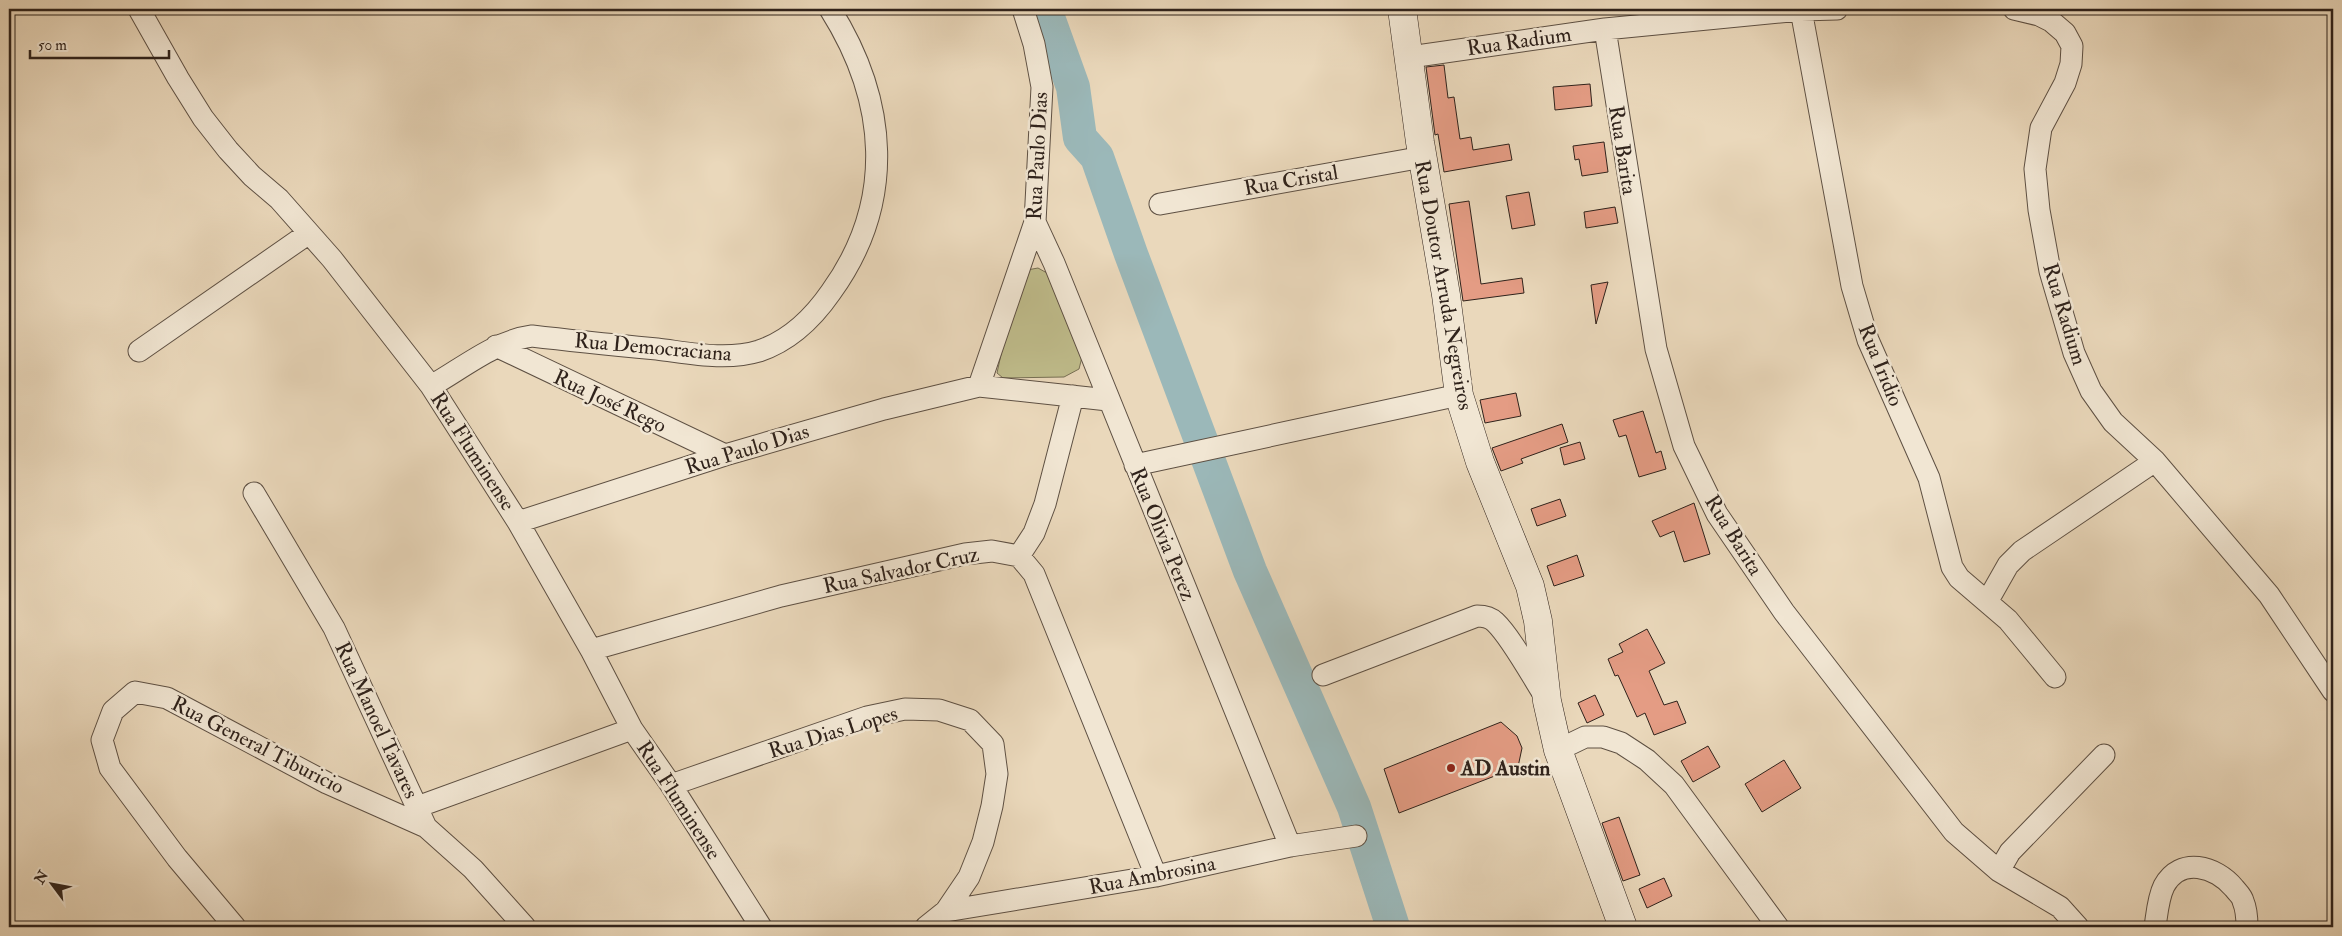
<svg xmlns="http://www.w3.org/2000/svg" width="2342" height="936" font-family="'IM FELL Double Pica',serif">
<rect width="100%" height="100%" fill="#ead8bb"/>
<filter id="stains"><feTurbulence type="fractalNoise" baseFrequency=".004" numOctaves="4"/><feColorMatrix values="0 0 0 0 .2 0 0 0 0 .09 0 0 0 0 .02 0 0 0 .5 -.17"/></filter>
<radialGradient id="worn" r=".72"><stop offset=".6" stop-color="#630" stop-opacity="0"/><stop offset="1" stop-color="#630" stop-opacity=".3"/></radialGradient>
<!-- green -->
<path fill="#bfbc8b" stroke="#776f53" d="M1038 268 1047 273 1082 357 1079 369 1064 377 1003 378 997 373 1017 280 1027 270Z"/>
<g fill="none" stroke-linecap="round" stroke-linejoin="round">
<!-- river -->
<path stroke="#9bb8b9" stroke-width="34" d="M1045 9 1073 87 1080 138 1097 157 1131 254 1250 571 1354 807 1393 927"/>
</g>
<!-- building -->
<path fill="#e49c84" stroke="#2f221b" d="M1444 65 1448 98 1454 97 1460 139 1471 137 1473 150 1509 144 1512 160 1444 172 1438 134 1435 135 1426 67Z
M1590 84 1592 106 1555 110 1553 87Z
M1604 142 1608 172 1582 176 1579 159 1575 160 1573 146Z
M1529 192 1535 225 1512 229 1506 196Z
M1469 201 1481 284 1522 278 1524 293 1463 301 1449 204Z
M1615 207 1618 223 1586 228 1584 212Z
M1608 282 1596 324 1591 285Z
M1516 393 1521 416 1485 423 1480 400Z
M1643 411 1656 453 1661 451 1666 469 1639 477 1626 435 1619 437 1613 420Z
M1562 424 1568 442 1521 459 1523 463 1501 471 1492 448Z
M1580 442 1585 459 1564 465 1560 448Z
M1560 499 1566 516 1537 526 1531 509Z
M1694 503 1710 554 1684 562 1674 531 1660 537 1652 521Z
M1577 555 1584 576 1554 586 1547 566Z
M1647 629 1665 663 1649 671 1664 705 1677 701 1686 723 1654 735 1645 713 1637 717 1618 675 1615 676 1608 659 1623 652 1619 644Z
M1595 695 1604 715 1587 723 1578 703Z
M1501 722 1517 736 1522 748 1518 767 1399 813 1384 769Z
M1708 746 1720 767 1693 782 1681 761Z
M1784 760 1801 788 1762 812 1745 784Z
M1619 817 1640 875 1623 881 1602 823Z
M1664 878 1672 896 1647 908 1639 889Z"/>
<g fill="none" stroke-linecap="round" stroke-linejoin="round">
<defs>
<path id="street" d="M139 9 178 78 203 118 228 150 252 176 279 199 332 259 431 386 518 522 591 650 632 729 671 785 761 927
M2014 9 2039 15 2051 21 2065 33 2072 46 2071 64 2065 83 2041 128 2035 169 2039 210 2050 271 2074 353 2091 391 2113 422 2155 461 2269 595 2333 691
M1801 10 1852 286 1868 340 1929 478 1952 567 1959 578 2008 620 2055 677
M1605 29 1656 349 1684 446 1717 514 1784 612 1954 832 1999 871 2060 907 2078 927
M1410 57 1605 29 1801 10 1837 9
M1160 204 1423 157
M1035 222 1054 263 1290 846
M496 346 725 455
M139 351 309 233
M431 386C463 368 495 341 532 336 574 341 615 345 657 349 690 353 726 361 759 351 789 341 813 318 831 292 896 202 888 101 830 9
M979 386 1035 222 1042 87 1034 44 1023 9
M1135 465 1459 395
M254 493 334 628 426 827 473 869 525 927
M518 522 725 455 884 409 979 386 1108 400
M1019 556 1034 533 1045 504 1073 396
M1987 602 2008 565 2022 551 2155 461
M591 650 781 596 965 554 992 551 1019 556 1034 574 1156 876
M1323 675 1477 616C1484 616 1490 617 1495 622 1511 637 1533 678 1546 698
M1558 750 1585 737H1603L1621 743 1647 760 1674 785 1778 927
M671 785 867 717 905 709 939 710 970 720 993 744 997 774 992 806 983 842 969 877 946 911 926 927
M417 807 632 729
M1999 871 2010 852 2104 755
M946 911 1156 876 1290 846 1356 836
M235 927 177 858 110 768 102 740 113 711 135 692 167 698 327 783 426 827
M2155 927C2157 914 2158 898 2164 886 2180 856 2216 866 2234 888 2237 892 2242 896 2243 901 2246 908 2247 919 2247 927"/>
<path id="secondary" d="M1402 9 1420 142 1446 295 1459 395 1480 462 1530 586 1538 621 1547 701 1558 750 1623 927"/>
</defs>
<!-- street casing -->
<use href="#street" stroke="#5e5043" stroke-width="23"/>
<!-- secondary casing -->
<use href="#secondary" stroke="#2f221b" stroke-width="29"/>
<!-- street -->
<use href="#street" stroke="#f1e6d3" stroke-width="21"/>
<!-- secondary -->
<use href="#secondary" stroke="#f1e6d3" stroke-width="28"/>
</g>
<!-- markers -->
<circle fill="#8f2418" stroke="#f1e6d3" stroke-width="2" cx="1451" cy="768" r="5"/>
<g text-anchor="middle" stroke-width="5" stroke-linejoin="round" paint-order="stroke">
<!-- street labels -->
<g font-size="21" fill="#2f221b" stroke="#f1e6d3">
<text transform="translate(1519 41) rotate(-8)" y="7">Rua Radium</text>
<text transform="translate(1623 150) rotate(81)" y="7">Rua Barita</text>
<text transform="translate(1037 156) rotate(-87)" y="7">Rua Paulo Dias</text>
<text transform="translate(1291 180) rotate(-10)" y="7">Rua Cristal</text>
<text transform="translate(1444 285) rotate(80)" y="7">Rua Doutor Arruda Negreiros</text>
<text transform="translate(2065 314) rotate(73)" y="7">Rua Radium</text>
<text transform="translate(653 347) rotate(5)" y="7">Rua Democraciana</text>
<text transform="translate(1881 365) rotate(68)" y="7">Rua Iridio</text>
<text transform="translate(610 401) rotate(25)" y="7">Rua José Rego</text>
<text transform="translate(747 449) rotate(-17)" y="7">Rua Paulo Dias</text>
<text transform="translate(473 451) rotate(57)" y="7">Rua Fluminense</text>
<text transform="translate(1163 534) rotate(68)" y="7">Rua Olivia Perez</text>
<text transform="translate(1734 535) rotate(58)" y="7">Rua Barita</text>
<text transform="translate(901 570) rotate(-12)" y="7">Rua Salvador Cruz</text>
<text transform="translate(377 720) rotate(65)" y="7">Rua Manoel Tavares</text>
<text transform="translate(833 732) rotate(-17)" y="7">Rua Dias Lopes</text>
<text transform="translate(258 745) rotate(27)" y="7">Rua General Tiburicio</text>
<text transform="translate(679 800) rotate(57)" y="7">Rua Fluminense</text>
<text transform="translate(1152 875) rotate(-11)" y="7">Rua Ambrosina</text>
</g>
<!-- poi labels -->
<g font-size="21" font-weight="bold" fill="#2f221b" stroke="#f1e6d3" text-anchor="start">
<text x="1461" y="775">AD Austin</text>
</g>
</g>
<!-- margin -->
<rect width="2342" height="936" fill="none" stroke="#ead8bb" stroke-width="30"/>
<rect x="10" y="10" width="2322" height="916" fill="none" stroke="#2f221b" stroke-width="2.5"/>
<rect x="15" y="15" width="2312" height="906" fill="none" stroke="#2f221b"/>
<!-- north arrow -->
<g transform="translate(52 884) rotate(302)" stroke="#f1e6d3" stroke-width="4" paint-order="stroke">
<path d="M0-4L9 19L0 12L-9 19Z" fill="#2f221b"/>
<text y="-8" font-size="14" font-weight="bold" text-anchor="middle" fill="#2f221b">N</text>
</g>
<!-- scale -->
<path d="M30 50v8h139v-8" fill="none" stroke="#2f221b" stroke-width="2.5"/>
<text x="38" y="50" font-size="15" fill="#2f221b" stroke="#f1e6d3" stroke-width="4" paint-order="stroke">50 m</text>
<rect width="100%" height="100%" filter="url(#stains)"/>
<rect width="100%" height="100%" fill="url(#worn)"/>
</svg>
